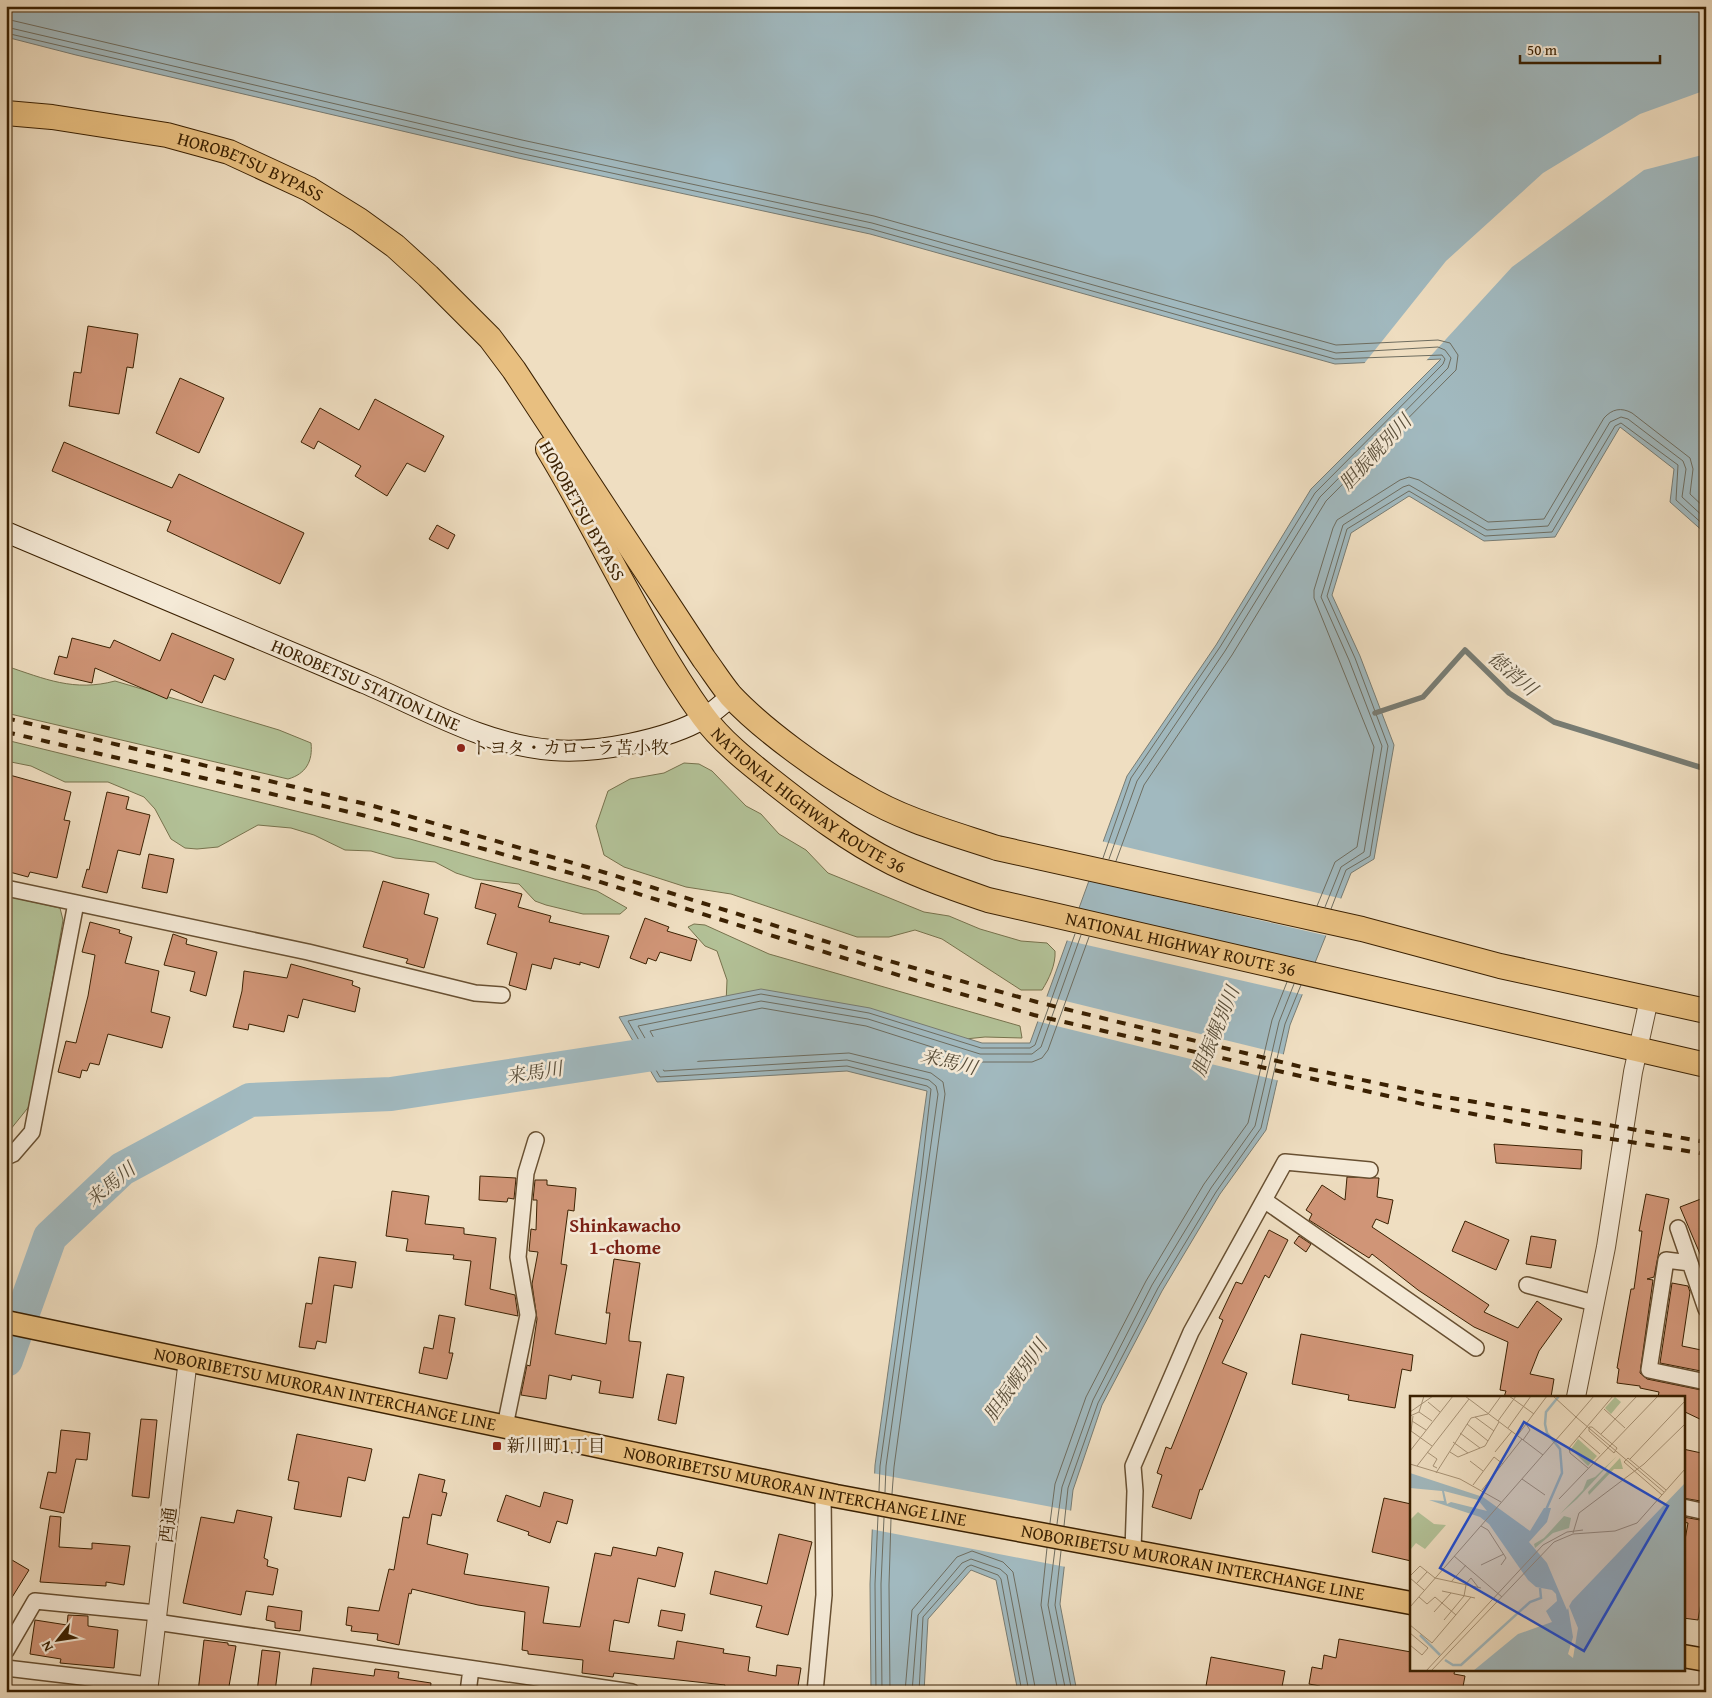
<svg xmlns="http://www.w3.org/2000/svg" width="1712" height="1698" font-family="'Gentium Book Plus','Noto Serif JP',serif">
<rect width="100%" height="100%" fill="#efdec1"/>
<filter id="stains"><feTurbulence type="fractalNoise" baseFrequency=".004" numOctaves="4"/><feColorMatrix values="0 0 0 0 .2 0 0 0 0 .09 0 0 0 0 .02 0 0 0 .5 -.17"/></filter>
<radialGradient id="worn" r=".72"><stop offset=".6" stop-color="#630" stop-opacity="0"/><stop offset="1" stop-color="#630" stop-opacity=".3"/></radialGradient>
<!-- green -->
<path fill="#b3c298" stroke="#77724d" d="M6 666C45 679 74 692 115 681L279 730 311 743C313 761 306 774 288 779L6 713Z
M6 740 410 839 597 891 627 908 620 914H583L546 905 535 901 519 884 475 879 456 873 435 862 395 858 371 851 345 850 314 835 291 828 258 825 218 847 197 849 185 848 171 839 155 809 144 797 108 782H65L31 766 6 761Z
M684 763 699 764 712 771 746 806 761 814 779 834 806 850 828 873 924 912 949 916 980 929 1021 941 1047 943 1055 951C1056 964 1049 979 1042 990H1021L942 939 915 930 889 937H857L731 894 686 887 624 867 604 855 596 826 608 791 630 779 664 773Z
M6 896 60 908 63 920 31 1104 6 1135Z
M694 924 705 925 769 954 1020 1026 1022 1038 985 1037 945 1041 726 1004 727 980 717 951 705 946 688 927Z"/>
<!-- water -->
<path fill="#a1b9bf" stroke="#787c73" d="M6 6H1706V534L1670 502 1674 469 1620 427 1555 537 1484 541 1409 496 1351 533 1332 595 1360 656 1394 745 1374 859 1351 873 1290 1025 1266 1130 1220 1194 1162 1291 1102 1405 1073 1490 1060 1604 1077 1692H1018L996 1580 971 1570 928 1619 924 1692H871L870 1584 875 1465 927 1091 847 1071 657 1082 619 1017 761 989 870 1008 982 1043H1030L1127 776 1216 645 1311 489 1441 359 1335 364 870 234 518 158 76 55 6 37Z"/>
<!-- pier -->
<path fill="#efdec1" d="M1706 90V154L1644 170 1512 267 1425 362 1363 365 1446 261 1543 173 1640 114Z
M1101 841 1343 899 1328 936 1087 880Z
M1076 909 1318 963 1305 995 1065 940Z
M1045 996 1286 1055 1280 1081 1036 1021Z
M872 1473 1073 1511 1066 1567 870 1529Z"/>
<g fill="none" stroke-linecap="round" stroke-linejoin="round">
<!-- shore -->
<path stroke="#6e6d60" stroke-width="1" d="M6 19 522 140 874 216 1336 345 1438 340 1450 343 1458 355 1456 370 1326 501 1232 655 1144 785 1116 861
M6 27 520 147 872 223 1336 353 1438 347 1445 350 1451 358 1448 368 1320 497 1225 651 1137 781 1109 859
M6 33 519 153 871 229 1335 359 1442 355 1445 359 1443 364 1315 493 1220 647 1131 778 1103 858
M1317 906 1335 862 1357 847 1374 747 1314 598V590L1333 528 1337 520 1400 480 1409 477 1419 480 1488 522 1544 519 1604 418C1612 409 1621 407 1632 413L1690 458 1693 469 1690 494 1706 509
M1325 907 1341 867 1364 852 1382 746 1349 660 1321 597 1343 525 1403 487 1409 485 1487 530 1548 526 1610 422 1621 417 1628 419 1683 461 1686 469 1682 497 1706 519
M1331 909 1346 870 1370 856 1388 746 1355 658 1327 596 1347 529 1409 491 1485 536 1552 532 1615 426 1621 423 1678 465 1676 500 1706 527
M879 1491 880 1466 921 1176 931 1089 927 1086 847 1066 660 1077 628 1021 761 994 869 1013 981 1048H1030L1035 1045 1075 934
M885 1492 886 1466 938 1094 936 1086 929 1080 847 1060 664 1071 638 1026 761 1001 868 1019 980 1054H1032L1041 1047 1081 935
M892 1494 894 1467 945 1094 943 1082 931 1073 849 1053 668 1063 650 1031 762 1008 866 1026 979 1062H1032L1042 1058 1048 1050 1089 937
M1050 1523 1055 1484 1086 1397 1146 1281 1204 1184 1248 1123 1272 1020 1287 982
M1057 1524 1062 1487 1093 1400 1152 1285 1211 1188 1255 1126 1279 1022 1294 984
M1064 1526 1068 1488 1098 1403 1158 1288 1216 1192 1261 1128 1285 1024 1301 985
M1047 1548 1041 1605 1058 1692
M1055 1549 1048 1605 1066 1692
M1061 1551 1055 1605 1072 1692
M876 1692 875 1584 878 1516
M882 1692 881 1584 884 1518
M890 1692 889 1585 891 1519
M905 1692 912 1610 957 1557 972 1551 1003 1562 1013 1572 1036 1692
M912 1692 918 1615 962 1563 971 1559 1000 1569 1007 1575 1029 1692
M919 1692 923 1617 967 1567 971 1565 998 1575 1001 1579 1022 1692"/>
<!-- stream -->
<path stroke="#787c73" stroke-width="5.5" d="M1375 713 1423 697 1465 650 1509 693 1554 722 1706 769"/>
<!-- river -->
<path stroke="#a1b9bf" stroke-width="34" d="M6 1360 50 1237 122 1169 250 1100 391 1094 686 1049"/>
</g>
<!-- building -->
<path fill="#d09577" stroke="#3b2102" d="M88 326 138 334 133 368 127 367 119 414 69 406 74 372 81 373Z
M180 378 224 398 199 453 156 433Z
M375 399 444 436 425 472 407 463 387 496 355 476 361 466 318 441 314 449 301 442 320 408 359 430Z
M64 442 172 488 179 474 304 533 280 584 167 531 171 521 52 471Z
M437 525 455 535 448 549 429 539Z
M172 633 234 659 225 680 214 675 202 703 171 689 167 699 95 668 92 683 54 674 59 656 67 658 72 638 110 648 114 640 160 661Z
M6 774 71 792 64 820 70 821 57 878 30 872 28 877 6 871Z
M107 792 129 797 126 809 150 815 140 855 118 850 107 893 82 887 87 869 89 870Z
M149 854 174 859 167 893 142 888Z
M383 881 429 894 424 914 438 918 424 968 406 963 408 959 363 947Z
M481 883 522 894 518 907 551 916 549 922 609 936 599 968 580 962V965L554 958 551 969 532 964 526 990 509 985 517 953 487 944 496 914 475 908Z
M645 918 669 927 667 931 697 940 691 961 660 952 656 961 648 958 646 964 630 958Z
M90 922 120 930 119 933 132 937 125 963 159 971 151 1012 170 1017 162 1048 108 1034 99 1065 90 1063 87 1071 82 1070 80 1078 58 1072 66 1041 76 1043 88 996 95 955 82 952Z
M173 934 187 939 186 944 217 952 206 996 190 991 195 972 164 965Z
M291 964 353 981 352 985 360 988 355 1012 303 999 298 1018 288 1015 284 1032 249 1024 248 1030 233 1027 242 991 244 971 287 978Z
M1494 1144 1582 1150 1581 1169 1496 1163Z
M480 1176 516 1178 514 1199 508 1198 507 1202 479 1200Z
M1347 1177 1379 1178 1377 1197 1393 1200 1388 1224 1376 1219 1372 1227 1489 1305 1484 1312 1518 1328 1537 1301 1562 1319 1539 1351 1530 1374 1554 1379 1551 1397H1504L1506 1391 1500 1390 1508 1342 1474 1327 1418 1290 1372 1254 1369 1258 1309 1220 1312 1214 1306 1210 1322 1185 1345 1200Z
M535 1180H547V1185L576 1188 574 1211 568 1210 561 1264 567 1265 555 1334 606 1344 610 1313H606L614 1259 640 1263 629 1336V1341L641 1342 633 1398 599 1393 601 1381 572 1375 571 1380 549 1375 546 1399 521 1395 527 1365 530 1366 537 1319 532 1284 538 1252 529 1251 531 1229 536 1230 537 1200H533Z
M392 1191 429 1196 425 1224 464 1228V1234L496 1238 490 1289 515 1295 518 1316 465 1305 471 1261 453 1259 454 1255 406 1251 408 1239 386 1236Z
M1646 1194 1669 1199 1654 1277 1647 1279 1653 1280 1640 1373 1647 1379 1706 1391V1422L1683 1411V1397H1658L1659 1392 1640 1388V1386L1617 1383 1619 1369 1617 1368 1631 1289H1634L1642 1231H1639Z
M1706 1197V1268L1680 1207Z
M1465 1221 1509 1240 1496 1270 1452 1251Z
M1269 1230 1288 1240 1269 1278 1265 1275 1222 1363 1247 1373 1202 1490 1200 1489 1191 1519 1152 1507 1162 1475 1157 1473 1166 1447 1171 1449 1223 1320 1219 1318 1236 1282 1242 1284Z
M1299 1236 1311 1244 1306 1252 1294 1243Z
M1531 1236 1556 1240 1551 1268 1526 1264Z
M319 1257 356 1262 352 1288 334 1285 326 1343 317 1341 315 1349 299 1347 306 1303 312 1304Z
M1672 1283 1688 1286 1690 1292 1682 1346 1706 1351V1372L1660 1363Z
M439 1315 455 1318 449 1353H453L447 1379 419 1373 424 1347 433 1349Z
M1301 1334 1413 1355 1411 1371 1402 1369 1395 1408 1348 1400 1349 1395 1292 1384Z
M667 1374 684 1377 676 1424 658 1420Z
M141 1419 157 1420 149 1498 132 1496Z
M61 1430 90 1433 87 1460 76 1459 64 1513 40 1508 48 1472 56 1473Z
M297 1434 372 1449 365 1481 348 1477 341 1517 294 1509 299 1482 288 1480Z
M1683 1449 1706 1454V1502L1683 1498Z
M419 1474 445 1480 442 1492 447 1493 441 1516 432 1514 427 1544 468 1554 464 1574 549 1587 543 1623 580 1627 595 1553 611 1556 613 1547 656 1556 658 1547 683 1553 675 1587 638 1578 629 1623 614 1620 609 1651 674 1659 677 1641 724 1649 723 1653 750 1657 748 1671 776 1676 777 1665 801 1668 797 1692H724L725 1685 614 1673 613 1677 582 1673 583 1660 528 1654V1651L522 1650 525 1612 478 1605 412 1589 411 1594 409 1593 399 1645 377 1640 378 1634 351 1631 352 1626 346 1625 348 1607 379 1611 389 1569 394 1570 403 1517 409 1518Z
M544 1492 573 1500 567 1524 557 1521 550 1543 528 1535 529 1532 497 1521 506 1495 540 1507Z
M1384 1498 1411 1504V1561L1372 1552Z
M237 1510 272 1517 264 1558 268 1560 267 1566 278 1569 273 1595 246 1591 241 1615 183 1603 201 1517 234 1523Z
M50 1516 61 1517 59 1547 92 1549V1543L130 1546 124 1585 106 1582V1586L40 1582Z
M1683 1517 1706 1521V1574L1698 1620 1683 1618V1551L1688 1523 1683 1522Z
M779 1534 812 1542 788 1635 756 1627 762 1606 710 1594 715 1571 767 1584Z
M12 1560 29 1570 6 1607V1570Z
M268 1606 302 1611 300 1631 275 1628V1622L266 1620Z
M661 1610 685 1614 682 1631 658 1626Z
M68 1615 88 1616V1626L118 1630 114 1668 60 1663 61 1659 30 1654 35 1620 67 1625Z
M1339 1639 1411 1652V1669H1455L1454 1674 1465 1676 1462 1692H1319L1320 1686 1309 1684 1312 1667 1322 1669 1324 1655 1336 1658Z
M204 1640 228 1643V1645L236 1646 228 1692H198Z
M262 1650 280 1652 275 1692H257Z
M1211 1657 1285 1671 1281 1692H1205Z
M313 1668 374 1676 375 1669 399 1672 398 1678 431 1683 430 1692H310Z"/>
<g fill="none" stroke-linecap="round" stroke-linejoin="round">
<defs>
<path id="minor" d="M6 888 308 952 475 993 502 995
M6 1157 13 1154 32 1132 76 903
M1264 1200 1476 1348
M1678 1228 1706 1309
M1690 1263 1666 1260 1649 1370 1706 1382
M1527 1285 1594 1303
M505 1426 528 1315 518 1257 526 1173 536 1140
M1683 1507 1706 1512
M1133 1550 1135 1491 1133 1466 1191 1332 1285 1162 1370 1170
M156 1622 632 1692
M6 1651 35 1601 157 1613
M6 1668 149 1685
M468 1692 471 1669
M815 1692 824 1595 823 1493"/>
<path id="tertiary" d="M1576 1397 1606 1247 1633 1072 1649 999
M148 1692 188 1359"/>
<g id="secondary">
<path id="s1" d="M6 532C126 583 245 633 364 683 425 709 485 745 552 750 594 754 668 740 704 718 714 712 723 703 732 696"/>
</g>
<g id="primary">
<path id="s2" d="M6 1322 836 1496 1411 1603"/>
<path d="M1683 1656 1706 1660"/>
</g>
<g id="trunk">
<path id="s3" d="M6 113 52 117 167 135 229 152 309 189 359 220 395 246 428 276 490 338 514 370 704 659C713 671 721 684 731 696 763 730 821 772 862 795 903 820 952 833 997 848L1362 929 1500 966 1706 1011"/>
<path id="s4" d="M548 449C601 536 643 632 703 716 721 741 748 762 772 781 810 811 849 841 893 863 924 878 956 889 988 900L1706 1065"/>
</g>
</defs>
<!-- minor casing -->
<use href="#minor" stroke="#685032" stroke-width="18"/>
<!-- tertiary casing -->
<use href="#tertiary" stroke="#685032" stroke-width="20"/>
<!-- secondary casing -->
<use href="#secondary" stroke="#3b2102" stroke-width="22"/>
<!-- primary casing -->
<use href="#primary" stroke="#3b2102" stroke-width="25"/>
<!-- trunk casing -->
<use href="#trunk" stroke="#3b2102" stroke-width="26"/>
<!-- minor -->
<use href="#minor" stroke="#f5ead7" stroke-width="15"/>
<!-- tertiary -->
<use href="#tertiary" stroke="#f5ead7" stroke-width="18"/>
<!-- secondary -->
<use href="#secondary" stroke="#f5ead7" stroke-width="20"/>
<!-- primary -->
<use href="#primary" stroke="#e8bf80" stroke-width="22"/>
<!-- trunk -->
<use href="#trunk" stroke="#e8bf80" stroke-width="24"/>
<!-- rail -->
<path stroke="#3b2102" stroke-width="4" stroke-dasharray="9 9" stroke-linecap="butt" d="M6 718 370 805 587 867 882 959 1037 1002 1310 1069 1429 1094 1706 1142
M6 732 362 815 581 876 927 984 1034 1015 1427 1105 1555 1130 1706 1154"/>
</g>
<!-- markers -->
<g fill="#8f2418" stroke="#f5ead7" stroke-width="2">
<circle cx="461" cy="748" r="5"/>
<rect x="492" y="1441" width="10" height="10" rx="2.5"/>
</g>
<g text-anchor="middle" stroke-width="5" stroke-linejoin="round" paint-order="stroke">
<!-- street labels -->
<g font-size="18" fill="#3b2102" stroke="#f5ead7">
<text dy="6" stroke="none"><textPath href="#s3" startOffset="252">HOROBETSU BYPASS</textPath></text>
<text transform="translate(582 511) rotate(61)" y="6">HOROBETSU BYPASS</text>
<text dy="6" stroke="none"><textPath href="#s1" startOffset="391">HOROBETSU STATION LINE</textPath></text>
<text dy="6" stroke="none"><textPath href="#s4" startOffset="445">NATIONAL HIGHWAY ROUTE 36</textPath></text>
<text dy="6" stroke="none"><textPath href="#s4" startOffset="850">NATIONAL HIGHWAY ROUTE 36</textPath></text>
<text dy="6" stroke="none"><textPath href="#s2" startOffset="326">NOBORIBETSU MURORAN INTERCHANGE LINE</textPath></text>
<text dy="6" stroke="none"><textPath href="#s2" startOffset="806">NOBORIBETSU MURORAN INTERCHANGE LINE</textPath></text>
<text transform="translate(168 1525) rotate(-83)" y="6">西通</text>
<text dy="6" stroke="none"><textPath href="#s2" startOffset="1211">NOBORIBETSU MURORAN INTERCHANGE LINE</textPath></text>
</g>
<!-- poi labels -->
<g font-size="18" fill="#3b2102" stroke="#f5ead7" text-anchor="start">
<text x="471" y="754">トヨタ・カローラ苫小牧</text>
<text x="507" y="1452">新川町1丁目</text>
</g>
<!-- water labels -->
<g font-size="19" font-style="italic" fill="#5a4f3b" stroke="#f5ead7">
<text transform="translate(1375 452) rotate(-47)" y="7">胆振幌別川</text>
<text transform="translate(1513 673) rotate(40)" y="7">徳消川</text>
<text transform="translate(1215 1031) rotate(-68)" y="7">胆振幌別川</text>
<text transform="translate(949 1061) rotate(14)" y="7">来馬川</text>
<text transform="translate(534 1072) rotate(-9)" y="7">来馬川</text>
<text transform="translate(110 1184) rotate(-39)" y="7">来馬川</text>
<text transform="translate(1015 1380) rotate(-55)" y="7">胆振幌別川</text>
</g>
<!-- neighbourhood labels -->
<g font-size="19" font-weight="bold" fill="#7a1f14" stroke="#f5ead7">
<text x="625" y="1232">Shinkawacho<tspan x="625" dy="22">1-chome</tspan></text>
</g>
</g>
<!-- overview -->
<g transform="translate(1410 1396)">
<rect width="275" height="275" fill="#efdec1"/>
<path d="M205 1 211 6 201 18 195 12ZM168 43 187 60 178 70 161 53ZM207 60 167 103 150 118 173 94 177 84 185 81ZM210 62 213 73H204L179 99 178 96ZM8 116 24 128 36 129 15 153 6 147 1 153 0 124ZM154 120 161 122 159 132 143 137 125 152 124 148 134 142Z" fill="#b3c298"/>
<path d="M0 77 73 101 120 135 134 112H141L137 126 119 146 137 167 157 214 162 205 275 87V275H63L108 238 142 226 136 215 147 205 146 198 142 194 126 191 118 184 79 128 70 121 19 104 34 105 32 95 0 92ZM34 95 68 104 77 115 41 106 37 108Z" fill="#a1b9bf" fill-rule="evenodd"/>
<path d="M157 205 168 232 163 262 158 258 163 241Z" fill="#efdec1"/>
<path fill="none" stroke="#a1b9bf" stroke-width="2.5" d="M135 116 152 77 150 53 137 37 135 28 136 16 149 0M10 239 30 259M35 264 43 269H51L120 206 131 202 130 192"/>
<path fill="none" stroke="#a79275" stroke-width="1" d="M55 0 133 59M99 0 124 18M143 0 166 21 184 0M18 6 30 16M194 13 215 32M0 16 23 0M9 16 22 25M0 20 9 16 14 0M3 20 1 35 22 50M65 21 84 35M2 25 16 34M88 25 106 0M57 28 78 45M179 31H182L207 52 204 57 179 35ZM98 32 121 0M50 37 70 52M191 38 227 0M107 40 137 0M169 40 190 58M113 44 120 34 116 28M43 46 58 57M0 55 43 0M17 56 27 63 23 70 27 72M40 56 48 61 75 50 89 26M85 56 102 35M220 63 275 5M60 65 73 75M0 68 50 83 91 106M7 70 59 3M178 72 160 57 159 52 203 0M26 77 61 22 78 18 91 0M112 83 135 99M63 89 84 61 93 68M72 94 112 43M252 99 214 66 218 62 256 94M149 103 248 0M71 130 78 134 96 162 91 169M163 137 169 117 234 68 275 28M44 160 92 201M71 169 94 158M0 180 10 170 25 182 71 192M0 182 14 194M41 186 56 169M6 188 17 176M55 189 61 182 68 191M32 195 65 202M9 201 17 208 25 201 46 219M0 211 166 21 254 96M24 216 41 197M34 224 54 200 56 189M0 229 22 247 61 201M0 237 18 252 12 259 0 249M16 275 133 149 157 136 173 134M21 275 144 146 163 138 205 135 227 127 275 73"/>
<path fill="#1d4ed8" fill-opacity="0.15" stroke="#1d4ed8" stroke-width="2.5" d="M114 26 258 110 174 255 30 172Z"/>
<rect width="275" height="275" fill="none" stroke="#3b2102" stroke-width="2.5"/>
</g>
<!-- margin -->
<rect width="1712" height="1698" fill="none" stroke="#efdec1" stroke-width="25"/>
<rect x="8" y="8" width="1697" height="1683" fill="none" stroke="#3b2102" stroke-width="2.5"/>
<rect x="12" y="12" width="1687" height="1673" fill="none" stroke="#3b2102"/>
<!-- north arrow -->
<g transform="translate(58 1640) rotate(240)" stroke="#f5ead7" stroke-width="4" paint-order="stroke">
<path d="M0-4L9 19L0 12L-9 19Z" fill="#3b2102"/>
<text y="-8" font-size="14" font-weight="bold" text-anchor="middle" fill="#3b2102">N</text>
</g>
<!-- scale -->
<path d="M1520 55v8h140v-8" fill="none" stroke="#3b2102" stroke-width="2.5"/>
<text x="1527" y="55" font-size="15" fill="#3b2102" stroke="#f5ead7" stroke-width="4" paint-order="stroke">50 m</text>
<rect width="100%" height="100%" filter="url(#stains)"/>
<rect width="100%" height="100%" fill="url(#worn)"/>
</svg>
